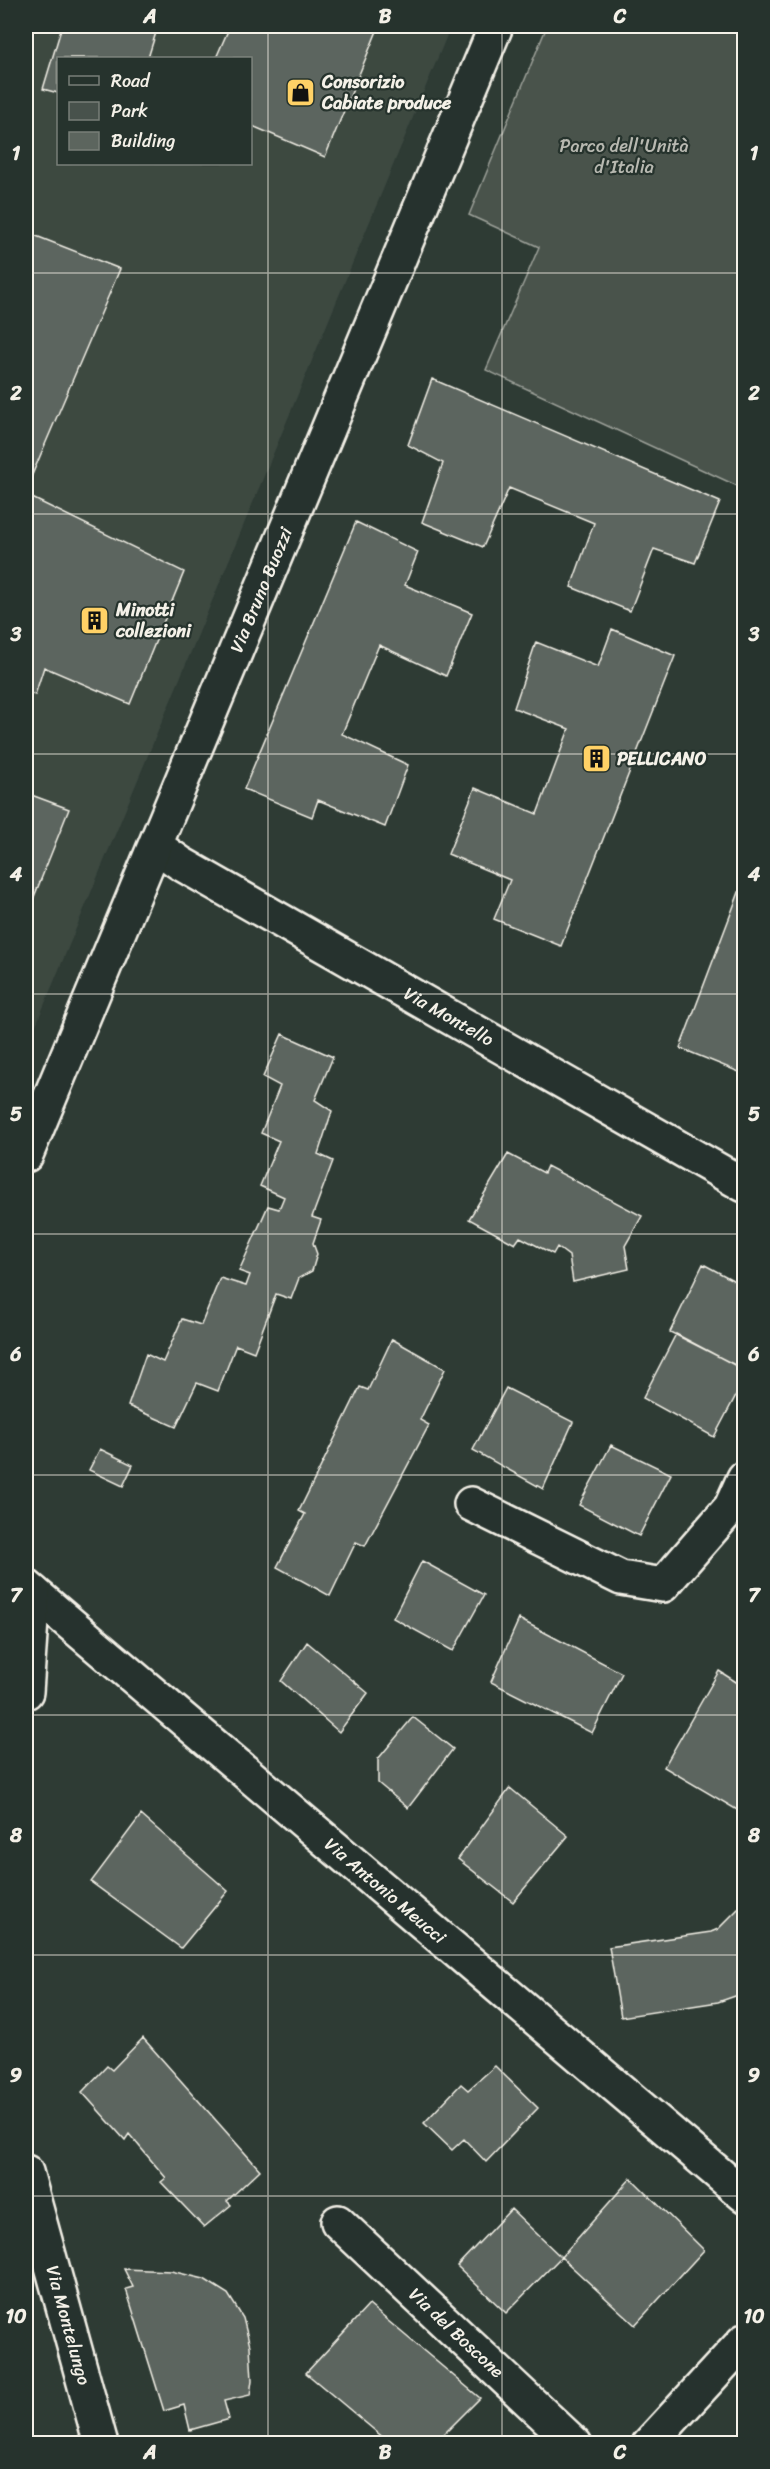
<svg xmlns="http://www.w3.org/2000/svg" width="770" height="2469" font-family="Sriracha,sans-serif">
<rect width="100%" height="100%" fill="#2e3b34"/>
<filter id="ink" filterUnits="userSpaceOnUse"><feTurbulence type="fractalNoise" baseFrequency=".0167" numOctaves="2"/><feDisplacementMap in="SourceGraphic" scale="12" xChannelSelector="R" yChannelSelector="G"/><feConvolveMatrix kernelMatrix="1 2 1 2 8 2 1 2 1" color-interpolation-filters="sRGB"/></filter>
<g filter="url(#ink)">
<!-- built -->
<path fill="#3c4841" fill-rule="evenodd" d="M26 26H451L26 1049ZM58 58H250V164H58Z"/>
<!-- green -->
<path fill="#48524c" stroke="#9ea29a" stroke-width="1.5" d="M547 26H744V489L486 370 539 247 469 215Z"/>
<!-- building -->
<path fill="#5c655e" stroke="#f4f1e8" stroke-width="1.5" d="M62 26H158L148 58H58V93L43 89Z
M230 26H379L325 157 250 125V58H216Z
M26 232 120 269 26 489Z
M432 379 720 502 695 563 654 549 630 611 571 587 594 523 509 488 483 547 422 522 443 463 408 445Z
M26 495 184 572 130 704 44 667 35 695 26 692Z
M356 522 418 552 405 585 472 613 446 676 379 645 342 734 408 765 385 827 318 800 312 817 244 789Z
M612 629 675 656 561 946 494 919 510 880 448 854 475 788 537 814 569 729 514 708 536 642 598 667Z
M26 793 69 809 26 917Z
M744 879V1074L680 1048Z
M282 1034 333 1057 315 1100 332 1111 318 1154 333 1161 312 1217 321 1220 313 1243 317 1254 312 1271 299 1278 291 1299 276 1294 254 1352 236 1345 218 1391 197 1383 176 1427 128 1406 146 1354 163 1362 182 1319 201 1325 220 1278 246 1286 250 1275 239 1271 268 1206 279 1209 284 1197 260 1186 279 1141 261 1133 280 1086 263 1077Z
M508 1154 544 1173 547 1166 642 1216 625 1246 629 1269 573 1282 569 1256 557 1247 553 1254 520 1237 515 1244 469 1219Z
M703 1264 744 1286 743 1369 670 1332Z
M676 1334 744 1370V1380L714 1437 643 1398Z
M392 1339 445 1369 420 1420 429 1425 365 1546 356 1542 330 1596 277 1567 305 1514 299 1511 360 1387 368 1390Z
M506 1388 573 1422 543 1489 473 1450Z
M611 1445 671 1474 639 1536 579 1505Z
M100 1449 133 1465 123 1486 89 1470Z
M422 1561 484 1595 453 1651 393 1618Z
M519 1619 622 1673 592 1733 491 1682Z
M307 1642 368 1693 339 1732 281 1681Z
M719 1671 744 1687V1814L664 1767Z
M413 1717 453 1749 408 1808 378 1783V1759Z
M510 1788 568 1836 513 1902 458 1859Z
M141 1815 228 1891 181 1948 91 1882Z
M740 1907 744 1911V1993L718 2002 621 2017 609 1947 711 1932 718 1929Z
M143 2038 260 2170 227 2201 231 2205 204 2227 161 2182 166 2178 129 2134 125 2140 82 2092 107 2066 112 2070Z
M495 2066 538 2108 486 2162 464 2139 452 2150 424 2123 461 2084 468 2090Z
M631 2178 704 2250 635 2325 561 2257Z
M511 2209 561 2257 506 2313 457 2266Z
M124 2269 171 2271 204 2279 228 2294 243 2318 250 2346 252 2380 250 2395 224 2401 229 2419 190 2430 184 2405 164 2411 126 2289 133 2287Z
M369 2305 480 2398 434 2444H391L306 2373Z
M744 2428V2444H730Z"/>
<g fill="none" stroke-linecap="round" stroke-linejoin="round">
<defs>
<g id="street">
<path id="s1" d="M156 846 180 863 744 1185"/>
<path d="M471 1504 621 1578 663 1585 731 1507 744 1478"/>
<path id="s2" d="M26 1586 744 2195"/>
<path d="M26 1692 33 1592"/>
<path id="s3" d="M26 2172 101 2444"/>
<path id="s4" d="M338 2222 575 2444"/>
<path d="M649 2444 744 2341"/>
</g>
<g id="secondary">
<path id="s5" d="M26 1155 496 26"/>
</g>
</defs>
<!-- street casing -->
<use href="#street" stroke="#f4f1e8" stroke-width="38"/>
<!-- secondary casing -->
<use href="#secondary" stroke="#f4f1e8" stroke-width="38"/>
<!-- street -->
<use href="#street" stroke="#26332d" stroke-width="33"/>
<!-- secondary -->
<use href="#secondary" stroke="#26332d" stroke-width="33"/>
</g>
</g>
<!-- grid -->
<path fill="none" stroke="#f4f1e8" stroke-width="1.5" stroke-opacity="0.55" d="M268 26V2444M502 26V2444M26 273H744M26 514H744M26 754H744M26 994H744M26 1234H744M26 1475H744M26 1715H744M26 1955H744M26 2196H744"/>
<!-- icons -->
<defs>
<symbol id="shop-square" viewBox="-11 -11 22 22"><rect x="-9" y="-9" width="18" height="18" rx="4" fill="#ffd166" stroke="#26332d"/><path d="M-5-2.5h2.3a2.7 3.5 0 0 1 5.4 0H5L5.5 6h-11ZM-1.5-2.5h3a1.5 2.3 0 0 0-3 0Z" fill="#111"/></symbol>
<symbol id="building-square" viewBox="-11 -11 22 22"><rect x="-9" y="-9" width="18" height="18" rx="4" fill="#ffd166" stroke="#26332d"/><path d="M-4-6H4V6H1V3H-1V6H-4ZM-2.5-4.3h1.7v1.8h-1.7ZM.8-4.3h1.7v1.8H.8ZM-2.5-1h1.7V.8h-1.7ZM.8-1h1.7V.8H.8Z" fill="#111"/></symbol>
</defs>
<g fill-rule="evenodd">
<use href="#shop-square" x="284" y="76" width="33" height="33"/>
<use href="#building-square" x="78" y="604" width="33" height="33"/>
<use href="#building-square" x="580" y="742" width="33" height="33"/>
</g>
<g text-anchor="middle" stroke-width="4.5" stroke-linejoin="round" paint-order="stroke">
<!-- poi labels -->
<g font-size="18" font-weight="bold" fill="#f4f1e8" stroke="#26332d" text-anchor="start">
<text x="322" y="88">Consorizio<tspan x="322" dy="21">Cabiate produce</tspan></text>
<text x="116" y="616">Minotti<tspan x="116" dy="21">collezioni</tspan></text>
<text x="617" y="765">PELLICANO</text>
</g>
<!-- park labels -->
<g font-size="18" fill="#b8b9b1" stroke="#26332d">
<text x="624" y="152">Parco dell'Unità<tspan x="624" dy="21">d'Italia</tspan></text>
</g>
<!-- street labels -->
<g font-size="18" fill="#f4f1e8" stroke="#26332d">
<text dy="6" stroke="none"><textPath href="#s5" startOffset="612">Via Bruno Buozzi</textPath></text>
<text dy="6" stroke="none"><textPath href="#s1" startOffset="339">Via Montello</textPath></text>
<text dy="6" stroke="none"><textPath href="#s2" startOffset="471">Via Antonio Meucci</textPath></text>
<text dy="6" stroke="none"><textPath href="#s3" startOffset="159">Via Montelungo</textPath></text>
<text dy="6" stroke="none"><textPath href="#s4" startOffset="162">Via del Boscone</textPath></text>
</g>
</g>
<!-- margin -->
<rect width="770" height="2469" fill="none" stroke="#26332d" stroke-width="66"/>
<!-- legend -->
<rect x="57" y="57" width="195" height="108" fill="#26332d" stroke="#787f78" stroke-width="1.5"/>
<rect x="69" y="76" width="30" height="9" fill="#26332d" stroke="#787f78" stroke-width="1.5"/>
<text x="111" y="87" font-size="18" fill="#f4f1e8">Road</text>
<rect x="69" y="102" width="30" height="18" fill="#48524c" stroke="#787f78" stroke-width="1.5"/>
<text x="111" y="117" font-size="18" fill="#f4f1e8">Park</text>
<rect x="69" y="132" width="30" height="18" fill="#5c655e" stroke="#787f78" stroke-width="1.5"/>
<text x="111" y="147" font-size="18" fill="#f4f1e8">Building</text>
<rect x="33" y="33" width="704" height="2403" fill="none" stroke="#f4f1e8" stroke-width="2"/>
<g font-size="20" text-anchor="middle" font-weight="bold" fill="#f4f1e8">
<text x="150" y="23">A</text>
<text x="385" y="23">B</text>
<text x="620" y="23">C</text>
<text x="16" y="160">1</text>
<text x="754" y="160">1</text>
<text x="16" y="400">2</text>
<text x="754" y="400">2</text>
<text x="16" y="641">3</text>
<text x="754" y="641">3</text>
<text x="16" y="881">4</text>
<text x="754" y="881">4</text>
<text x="16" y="1121">5</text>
<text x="754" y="1121">5</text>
<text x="16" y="1361">6</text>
<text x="754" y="1361">6</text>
<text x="16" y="1602">7</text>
<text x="754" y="1602">7</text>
<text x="16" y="1842">8</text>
<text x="754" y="1842">8</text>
<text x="16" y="2082">9</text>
<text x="754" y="2082">9</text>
<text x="16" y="2323">10</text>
<text x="754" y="2323">10</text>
<text x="150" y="2459">A</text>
<text x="385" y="2459">B</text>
<text x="620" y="2459">C</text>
</g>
</svg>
